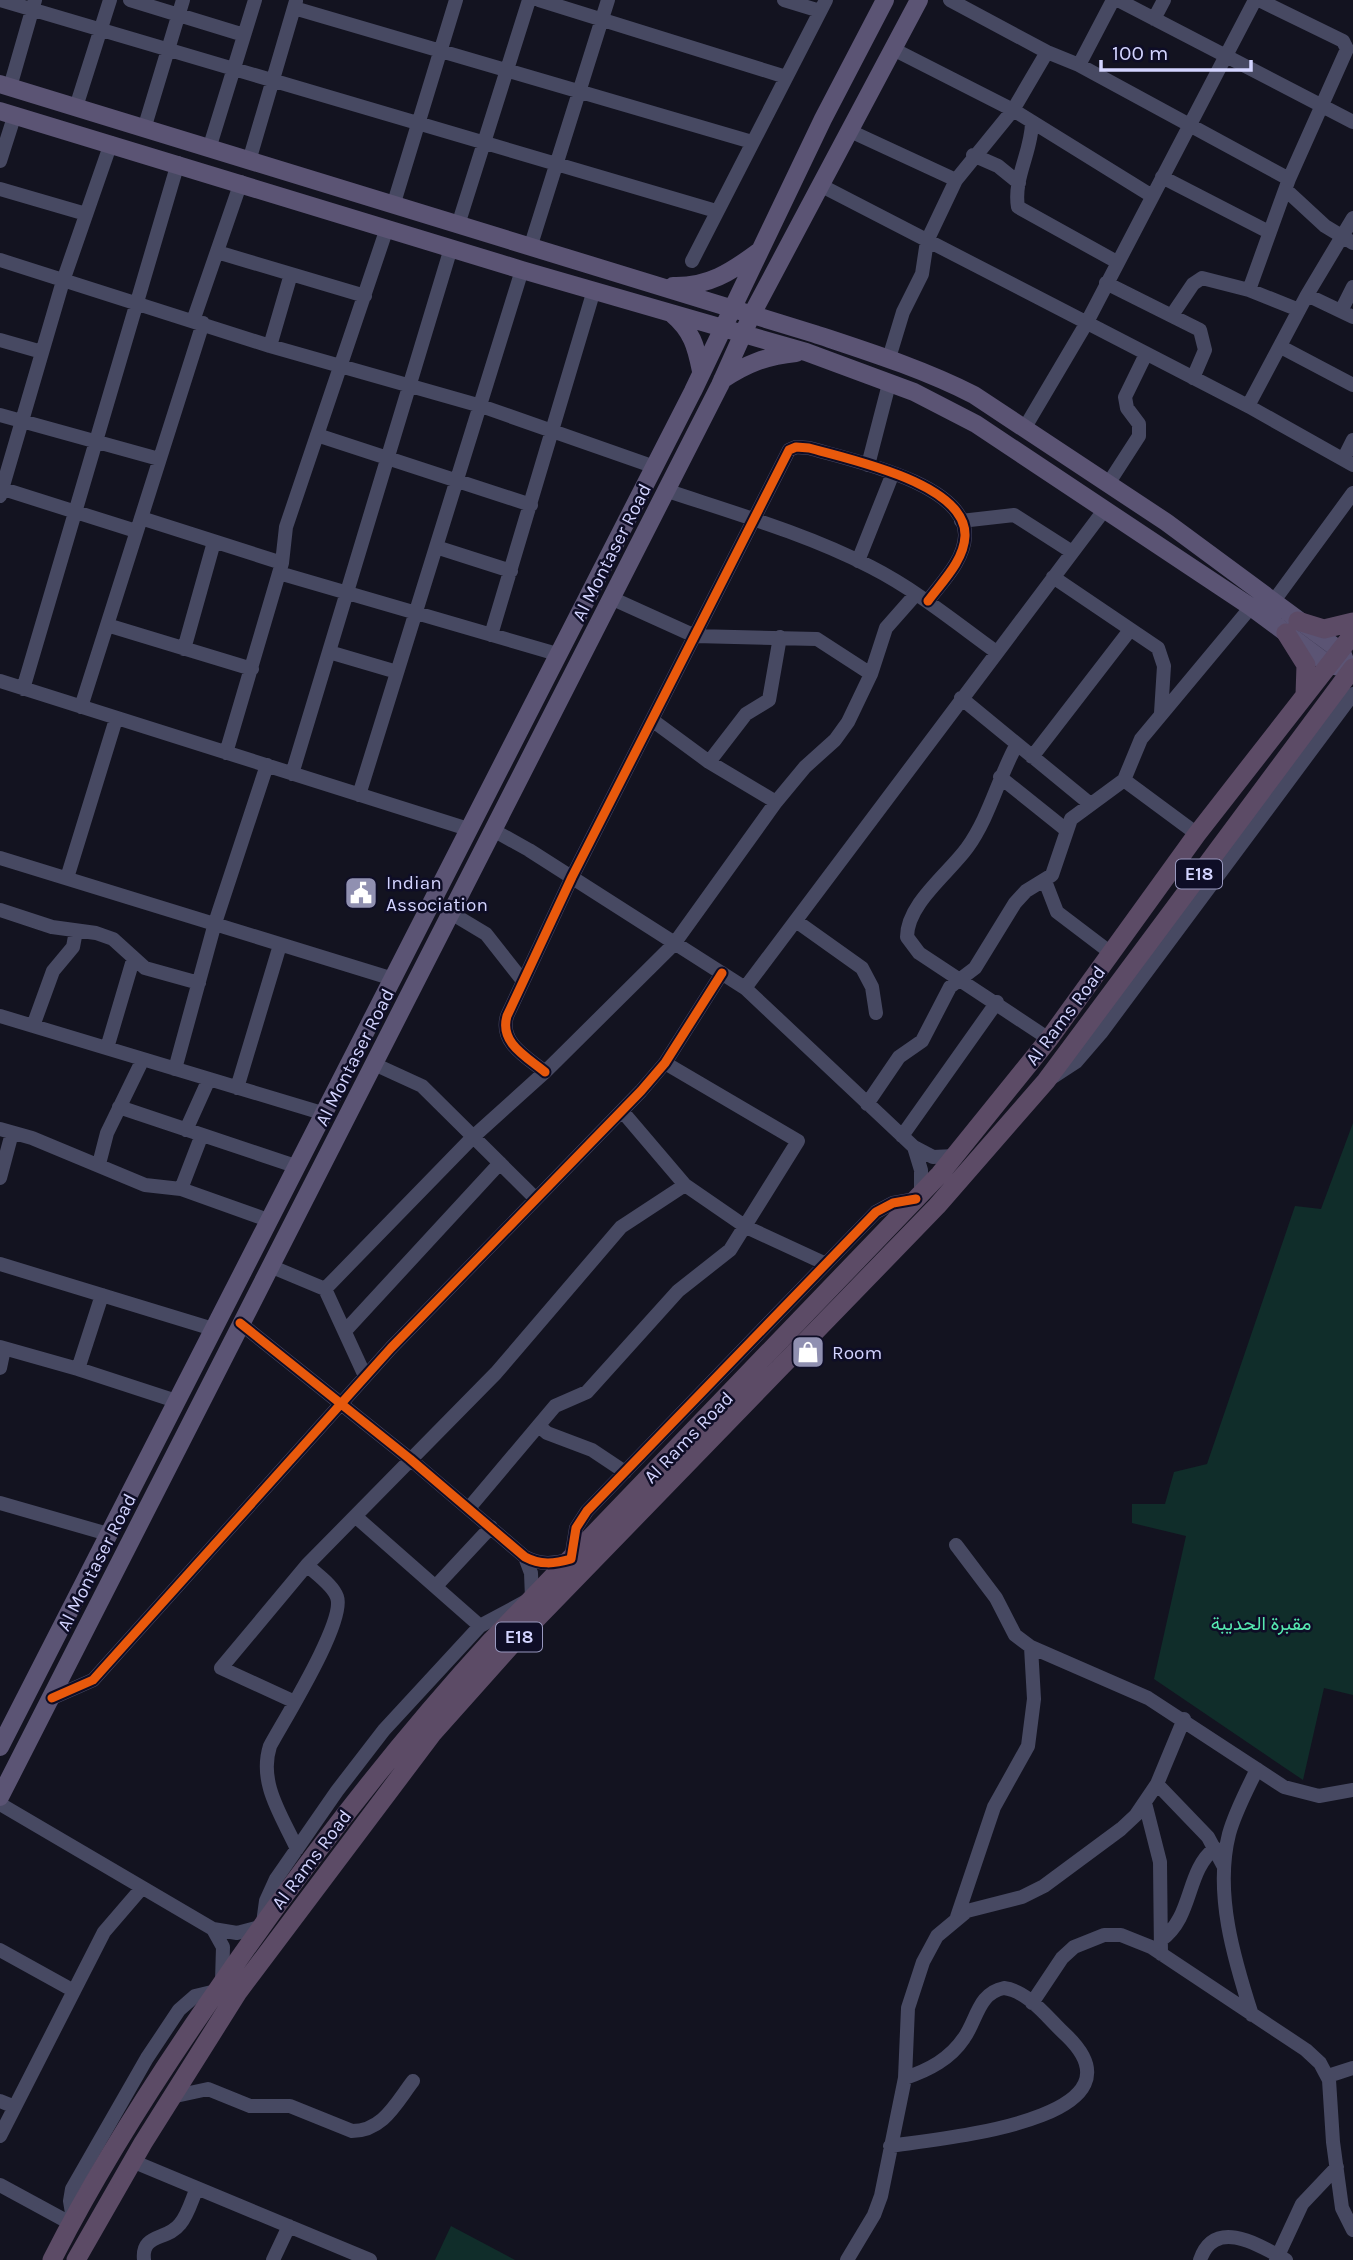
<svg xmlns="http://www.w3.org/2000/svg" width="1353" height="2260" font-family="Karla,Vazirmatn,sans-serif">
<rect width="100%" height="100%" fill="#131320"/>
<!-- green -->
<path fill="#102d2a" d="M1353 1123V1695L1324 1688 1303 1780 1154 1679 1186 1536 1132 1523V1504H1165L1174 1472 1207 1464 1295 1206 1321 1209Z
M451 2226 515 2260H435Z"/>
<g fill="none" stroke-linecap="round" stroke-linejoin="round">
<!-- minor -->
<path stroke="#474962" stroke-width="14" d="M0 0 716 211
M130 0 244 35
M539 0 786 77
M784 0 820 11
M950 0 1047 52 1079 65 1289 179
M1118 0 1353 122
M294 8 752 142
M1154 19 1164 0
M893 49 1013 110 1152 196
M1079 65 1113 0
M10 87 35 0
M76 107 110 0
M1032 122C1032 151 1013 178 1018 207L1117 262
M144 129 183 0
M850 131 956 180
M209 149 255 0
M973 155 998 166 1019 183
M0 161 15 114
M249 161 296 1
M1162 177 1269 232
M820 185 1248 406 1353 465
M0 189 86 214
M1286 190 1325 226 1353 243
M393 206 456 0
M458 225 529 0
M530 248 608 0
M217 252 365 296
M0 260 270 346 481 406 652 466
M692 261 826 0
M1106 283 1200 330 1205 350 1193 378
M1249 290 1289 179 1347 49 1343 41 1259 0
M1307 295 1353 317
M1341 311 1353 287
M1172 315 1193 284 1202 278 1249 290 1299 310
M193 321 241 182
M0 340 42 352
M270 346 291 274
M1281 347 1353 385
M889 358 903 312 922 274 927 241 956 180 1013 110 1047 52
M1248 406 1307 295 1353 218
M0 415 159 459
M1024 429 1086 324 1255 0
M317 435 531 505
M1344 458 1353 440
M868 465 889 384
M1108 484 1139 436V424L1127 408 1125 397 1146 354
M0 488 136 531
M665 490C734 513 807 534 871 567 916 590 955 622 995 651
M0 496 63 281 111 143
M141 518 282 563
M961 521 1014 515 1072 552
M436 547 511 571
M858 561 893 473
M279 573 557 654
M1053 577 1158 648 1164 666 1161 713
M611 598 695 636 817 639 871 674
M1273 602 1353 493
M107 625 252 669
M491 635 594 290
M184 649 214 542
M329 652 397 672
M0 681 468 829
M23 689 178 163
M961 698 1089 803
M81 707 203 323
M652 720 709 762 776 802
M1017 744C998 778 990 816 967 848 948 874 907 904 907 937L919 953 1049 1039
M226 753 282 563 286 527 387 228
M1032 757 1130 630
M709 762 746 714 769 700 780 637
M292 774 451 248
M1000 777 1065 829
M1124 780 1197 834
M359 795 522 270
M493 830 529 850 745 988 914 1147 933 1157 955 1156
M0 858 390 978
M67 878 116 719
M1045 881 1057 912 1111 953
M0 910 52 927 96 933 113 939 145 968 199 983
M451 913 486 934 523 981
M796 921 862 968 872 987 876 1013
M745 988 1105 509
M0 1016 322 1113
M33 1026 53 971 73 947 76 931
M107 1048 133 960
M374 1064 422 1086 536 1199
M175 1069 215 923 267 765
M545 1072C527 1057 499 1043 507 1016L572 877 789 450 796 447 809 448C847 459 967 483 965 536 964 561 941 583 928 601
M1050 1079 1076 1062 1101 1033 1353 694
M237 1088 280 945
M867 1104 899 1057 922 1041 950 987 975 968 1015 903 1026 891 1052 875 1071 819 1124 780 1141 739 1251 607
M119 1107 295 1166
M622 1111 685 1185 746 1227 824 1263
M0 1129 32 1138 145 1185 181 1189 268 1220
M186 1130 209 1079
M902 1136 997 1002
M914 1147 921 1170V1193
M99 1164 107 1133 143 1059
M0 1178 12 1133
M181 1189 201 1137
M0 1264 213 1329
M270 1266 325 1289 365 1376
M325 1289 473 1137 545 1072 674 944 776 802 805 767 835 740 848 722 871 674 886 628 916 594
M240 1323 410 1459 525 1557C540 1565 554 1564 571 1559L576 1528 587 1511 876 1212 893 1203 916 1199
M345 1331 500 1163
M0 1347 78 1369 176 1401
M0 1368 4 1349
M78 1369 102 1295
M539 1426 547 1433 592 1450 625 1472
M0 1503 108 1534
M469 1508 555 1406 587 1392 678 1291 730 1250 798 1141 665 1063
M355 1516 480 1626
M956 1545 996 1598 1015 1635 1031 1647 1148 1698 1284 1787 1319 1796 1353 1790
M436 1586 491 1527
M52 1698 93 1680 391 1348 641 1091 665 1063 722 973
M295 1702 221 1668 307 1565 496 1373 621 1227 685 1185
M1157 1784 1208 1837 1224 1867
M1145 1803 1160 1862 1161 1954
M0 1804 213 1929 237 1933 260 1927
M297 1849C282 1816 258 1783 270 1746 284 1720 346 1621 337 1597 333 1585 316 1574 307 1565
M957 1917 994 1807 1028 1746 1034 1699 1031 1647
M263 1923 266 1901 276 1879 337 1791 384 1730 480 1626 532 1598 531 1573 525 1557
M213 1929 223 1947 222 1981
M1161 1940C1194 1916 1185 1872 1215 1848
M0 1950 74 1991
M1032 2003 1062 1958 1074 1947 1104 1935H1121L1151 1947 1306 2050 1320 2063 1329 2080 1333 2142 1342 2208 1353 2230
M1252 2015C1234 1959 1214 1893 1229 1834 1235 1812 1247 1790 1257 1769
M1328 2076 1353 2068
M171 2097 208 2089 250 2106H290L352 2131C383 2131 396 2103 413 2081
M0 2101 15 2107
M0 2136 104 1932 141 1889
M890 2146C934 2139 1154 2121 1067 2036 1049 2020 1029 1991 1004 1988 978 1993 977 2020 964 2038 950 2059 929 2070 905 2078
M132 2161 370 2260
M0 2185 70 2223
M73 2219 70 2201 72 2189 147 2058 179 2010 195 1996 216 1991
M144 2260C141 2233 167 2241 180 2224 188 2215 192 2199 197 2188
M273 2260 289 2226
M847 2260 874 2215 881 2196 905 2078 908 2008 923 1962 937 1936 967 1911 1022 1897 1044 1886 1121 1829 1136 1815 1157 1784 1184 1719
M1200 2260C1215 2217 1259 2245 1286 2260
M1276 2260 1302 2204 1337 2167"/>
<!-- major -->
<path stroke="#5b5474" stroke-width="18" d="M0 84 815 334C869 352 923 369 974 395L1166 522 1342 652 1349 672
M0 111 522 270 806 352 914 392 976 424 1251 607 1329 665 1341 667
M673 286C708 287 731 272 758 252
M672 314C692 331 696 346 701 371
M722 380C746 364 766 356 796 353
M0 1747 693 391 823 119 885 0
M0 1797 720 385 751 316 919 0"/>
<!-- highway -->
<path stroke="#5c4b66" stroke-width="19" d="M1298 621 1324 629 1353 622
M1286 633 1306 665 1305 695
M52 2260C96 2173 148 2091 203 2011 291 1881 386 1756 492 1640L940 1174 1049 1039 1197 834 1353 634
M76 2260 143 2143 238 1992 432 1734 515 1641 937 1206 1046 1081 1353 668"/>
<defs>
<path id="cycleway" d="M545 1072C527 1057 499 1043 507 1016L572 877 789 450 796 447 809 448C847 459 967 483 965 536 964 561 941 583 928 601
M240 1323 410 1459 525 1557C540 1565 554 1564 571 1559L576 1528 587 1511 876 1212 893 1203 916 1199
M52 1698 93 1680 391 1348 641 1091 665 1063 722 973"/>
</defs>
<!-- cycleway casing -->
<use href="#cycleway" stroke="#0e0d26" stroke-width="13"/>
<!-- cycleway -->
<use href="#cycleway" stroke="#e8590c" stroke-width="9"/>
</g>
<!-- icons -->
<defs>
<symbol id="civic-square" viewBox="-11 -11 22 22"><rect x="-9" y="-9" width="18" height="18" rx="4" fill="#9090b1" stroke="#0e0d26"/><path d="M-.6-6.5H3V-4.5H.6V-3L4-1V1h2V6H-6V1h2V-1L-.6-3ZM-1.2 2.5V6h2.4V2.5Z" fill="#fff"/></symbol>
<symbol id="shop-square" viewBox="-11 -11 22 22"><rect x="-9" y="-9" width="18" height="18" rx="4" fill="#9090b1" stroke="#0e0d26"/><path d="M-5-2.5h2.3a2.7 3.5 0 0 1 5.4 0H5L5.5 6h-11ZM-1.5-2.5h3a1.5 2.3 0 0 0-3 0Z" fill="#fff"/></symbol>
</defs>
<g fill-rule="evenodd">
<use href="#civic-square" x="342" y="874" width="38" height="38"/>
<use href="#shop-square" x="789" y="1333" width="38" height="38"/>
</g>
<g text-anchor="middle" stroke-width="5" stroke-linejoin="round" paint-order="stroke">
<!-- shield labels -->
<g fill="#0e0d26" stroke="#9898be" stroke-width="2">
<rect x="1176" y="859.5" width="46" height="29" rx="5"/>
<rect x="496" y="1622.5" width="46" height="29" rx="5"/>
</g>
<g font-size="18" font-weight="bold" fill="#d3d4ff">
<text x="1199" y="880">E18</text>
<text x="519" y="1643">E18</text>
</g>
<!-- street labels -->
<g font-size="19" fill="#d3d4ff" stroke="#0e0d26">
<text transform="translate(611 552) rotate(-63)" y="7">Al Montaser Road</text>
<text transform="translate(1065 1015) rotate(-53)" y="7">Al Rams Road</text>
<text transform="translate(354 1057) rotate(-63)" y="7">Al Montaser Road</text>
<text transform="translate(688 1437) rotate(-46)" y="7">Al Rams Road</text>
<text transform="translate(96 1562) rotate(-63)" y="7">Al Montaser Road</text>
<text transform="translate(311 1859) rotate(-53)" y="7">Al Rams Road</text>
</g>
<!-- poi labels -->
<g font-size="19" fill="#d3d4ff" stroke="#0e0d26" text-anchor="start">
<text x="386" y="889">Indian<tspan x="386" dy="22">Association</tspan></text>
<text x="832" y="1359">Room</text>
</g>
<!-- park labels -->
<g font-size="19" fill="#56e8b0" stroke="#0e0d26">
<text x="1261" y="1630">مقبرة الحديبة</text>
</g>
</g>
<!-- scale -->
<path d="M1101 60v10h150v-10" fill="none" stroke="#d3d4ff" stroke-width="3.5"/>
<text x="1112" y="60" font-size="21" fill="#d3d4ff" stroke="#0e0d26" stroke-width="5" paint-order="stroke">100 m</text>
</svg>
